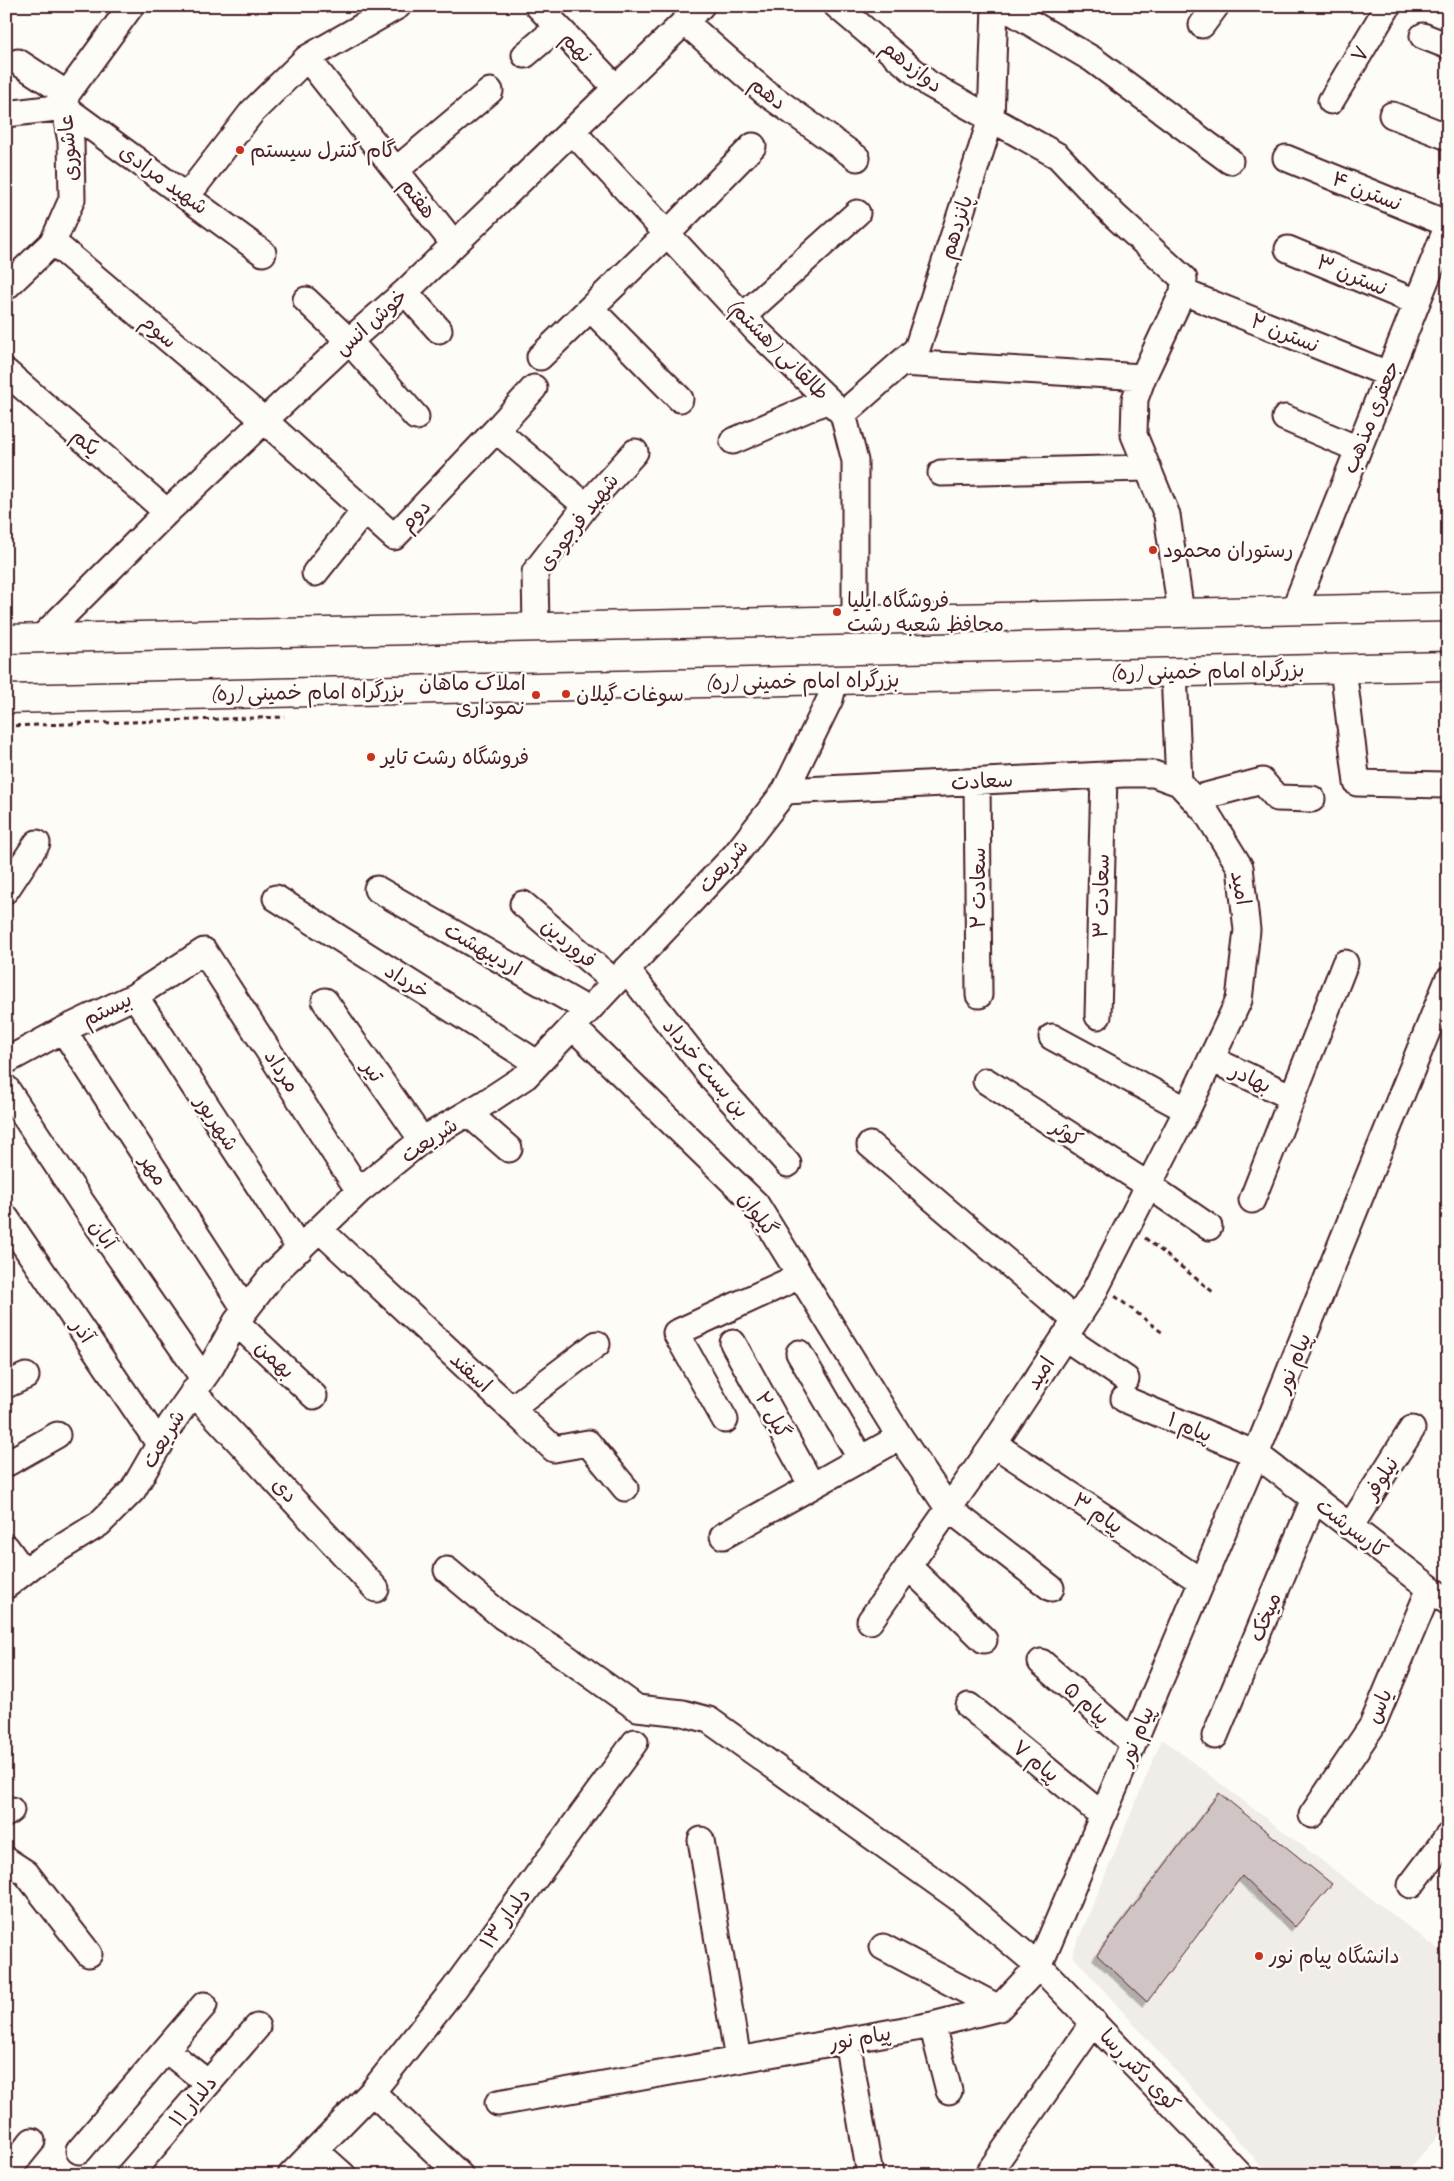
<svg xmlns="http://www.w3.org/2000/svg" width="1454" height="2181" font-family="Caveat,'Playpen Sans Arabic',sans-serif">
<defs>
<filter id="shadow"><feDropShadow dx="-4.5" dy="4.5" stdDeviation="0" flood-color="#0004"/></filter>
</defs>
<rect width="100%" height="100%" fill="#fdfcf7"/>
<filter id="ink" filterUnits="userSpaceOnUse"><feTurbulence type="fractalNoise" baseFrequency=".02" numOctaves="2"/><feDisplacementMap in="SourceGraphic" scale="10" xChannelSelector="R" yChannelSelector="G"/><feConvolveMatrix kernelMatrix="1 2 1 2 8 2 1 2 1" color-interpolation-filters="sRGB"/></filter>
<g filter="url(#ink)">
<!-- built -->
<path fill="#f0ece8" d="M1162 1739 1448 1957V2123L1405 2175H1269L1072 1955Z"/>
<!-- building -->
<path fill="#d0c5c4" stroke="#4a1f2b" filter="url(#shadow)" d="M1219 1793 1332 1884 1295 1927 1242 1876 1147 2002 1097 1955Z"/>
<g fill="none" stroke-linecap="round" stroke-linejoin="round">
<defs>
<path id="minor" d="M538 6 616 88
M837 6 929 84 1058 156 1115 216 1184 279 1183 292 1143 377 1135 399 1134 435 1167 515 1181 613
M1002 6 1092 59 1230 161
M685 22 766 93 857 158
M1202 25 1216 6
M1423 36 1448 46
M525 55 558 27
M307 58 454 244
M18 62 67 94
M1331 101 1388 6
M6 114 64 107 263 253
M1392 115 1448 137
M572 131 757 331 843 414 855 461V620
M1286 158 1448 224
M396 170 490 91
M187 196 252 112 307 58 398 6
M53 242 265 421 394 537 496 430 534 388
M1288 249 1416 302
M6 287 53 242 72 199 71 141 64 107 67 94 131 6
M405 292 439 330
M1183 292 1388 374
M306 300 349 341 416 417
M591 309 680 399
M743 316 857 213
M540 357 667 234 753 146
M901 363 1143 377
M6 372 167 512
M843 414 917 349 991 119 995 6
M1285 418 1358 449
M496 430 586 506
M733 441 828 400
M941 473 1148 468
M315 573 365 510
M1294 610 1448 225
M536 627 535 572 586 506 635 452
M41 638 167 512 349 341 405 292 701 6
M1343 668 1357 783 1444 785
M977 782 979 995
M785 791 1124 774H1154L1179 783
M1194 799 1262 781 1277 798 1312 799
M377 889 588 1010
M6 890 37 843
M276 898 537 1063
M523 904 615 982
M626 969 715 1082 788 1164
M135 996 300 1249
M325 1001 422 1140
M1098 1016 1104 775
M573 1027 756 1204 900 1437 948 1508 1051 1588
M63 1030 245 1309
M1052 1037 1187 1110
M1211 1059 1292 1097
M6 1061 63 1030 135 996 204 951 359 1191
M986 1081 1148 1185 1209 1227
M6 1088 82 1203 203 1378
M468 1113 509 1149
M870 1145 1075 1320
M1252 1200 1345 963
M6 1218 160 1445
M320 1230 554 1449 588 1443 625 1488
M236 1322 314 1396
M1064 1337 1126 1379
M733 1343 812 1486
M799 1353 861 1459
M6 1385 26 1376
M193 1392 376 1589
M1124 1399 1256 1454 1448 1602
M511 1409 597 1344
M725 1420 676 1333 800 1276
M994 1444 1202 1582
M6 1464 57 1435
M1350 1527 1412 1429
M723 1536 900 1437
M6 1547 24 1572
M908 1566 984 1640
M447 1570 503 1617 556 1650 637 1708 683 1713 709 1720 957 1897 1039 1966 1240 2175
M6 1586 33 1565 99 1524 133 1490 171 1424 211 1367 236 1322 274 1273 359 1191 422 1140 485 1103 526 1076 736 854 785 791 830 699 835 680
M870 1621 994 1444 1093 1294 1187 1110 1239 1000 1247 930 1240 867 1206 812 1179 783 1174 672
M1041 1662 1133 1743
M969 1706 1102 1815
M1215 1736 1314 1499
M6 1814 11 1810
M1312 1815 1372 1726 1430 1588
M701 1840 738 2060
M6 1860 26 1873 89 1954
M1411 1885 1448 1836
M883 1947 999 2008
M932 2025 949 2091
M847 2040 870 2175
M166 2050 208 2083
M372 2092 460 2175
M498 2103 932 2025 999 2008 1039 1966 1256 1454 1448 980
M315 2150 343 2175
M79 2151 204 2005
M6 2173 32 2141
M129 2175 257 2027
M291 2175 372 2092 454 1989 635 1742
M987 2175 1094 2022"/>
<path id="highway" d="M6 639 1448 607
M6 699 1448 666"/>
</defs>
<!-- minor casing -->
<use href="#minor" stroke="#4a1f2b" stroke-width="29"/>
<!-- highway casing -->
<use href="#highway" stroke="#4a1f2b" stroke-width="31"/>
<!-- path -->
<path stroke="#4a1f2b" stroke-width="3" stroke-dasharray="5 4" stroke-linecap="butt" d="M6 726 285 717
M1145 1238 1213 1292
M1115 1296 1164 1334"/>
<!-- minor -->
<use href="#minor" stroke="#fdfcf7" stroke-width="25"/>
<!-- highway -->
<use href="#highway" stroke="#fdfcf7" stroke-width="28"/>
</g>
</g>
<!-- markers -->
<g fill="#c8321e" stroke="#fdfcf7" stroke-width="2">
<circle cx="240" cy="150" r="5"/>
<circle cx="1153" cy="550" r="5"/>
<circle cx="837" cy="612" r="5"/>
<circle cx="566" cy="694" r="5"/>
<circle cx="536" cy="695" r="5"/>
<circle cx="371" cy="757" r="5"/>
<circle cx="1259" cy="1956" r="5"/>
</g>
<g text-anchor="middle" stroke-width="5" stroke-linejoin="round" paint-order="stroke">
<!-- street labels -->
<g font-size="21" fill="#4a1f2b" stroke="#fdfcf7">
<text transform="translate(577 47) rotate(46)" y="7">نهم</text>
<text transform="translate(1360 54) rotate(-59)" y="7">۷</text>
<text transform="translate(912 66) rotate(38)" y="7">دوازدهم</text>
<text transform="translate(768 93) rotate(38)" y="7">دهم</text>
<text transform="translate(68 148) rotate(-95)" y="7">عاشوری</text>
<text transform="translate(164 179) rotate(36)" y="7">شهید مرادی</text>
<text transform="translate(1367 191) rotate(22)" y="7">نسترن ۴</text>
<text transform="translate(418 198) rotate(52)" y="7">هفتم</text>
<text transform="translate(956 227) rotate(-72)" y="7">پانزدهم</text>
<text transform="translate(1352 275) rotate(23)" y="7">نسترن ۳</text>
<text transform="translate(371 322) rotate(-42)" y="7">خوش انس</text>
<text transform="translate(159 331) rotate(40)" y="7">سوم</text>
<text transform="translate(1285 333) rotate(22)" y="7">نسترن ۲</text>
<text transform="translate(778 349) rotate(45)" y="7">طالقانی (هشتم)</text>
<text transform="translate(1371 417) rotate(-68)" y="7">جعفری مذهب</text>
<text transform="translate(86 442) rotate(41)" y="7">یکم</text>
<text transform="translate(415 515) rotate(-46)" y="7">دوم</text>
<text transform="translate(578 522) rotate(-52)" y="7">شهید فرجودی</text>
<text transform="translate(1207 671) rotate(-1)" y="7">بزرگراه امام خمینی (ره)</text>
<text transform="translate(802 681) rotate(-1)" y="7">بزرگراه امام خمینی (ره)</text>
<text transform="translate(307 692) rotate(-1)" y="7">بزرگراه امام خمینی (ره)</text>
<text transform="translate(982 781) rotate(-3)" y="7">سعادت</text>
<text transform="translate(723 866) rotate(-48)" y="7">شریعت</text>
<text transform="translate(978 888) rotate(-90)" y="7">سعادت ۲</text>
<text transform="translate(1241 888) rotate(80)" y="7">امید</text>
<text transform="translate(1101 896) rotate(-89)" y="7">سعادت ۳</text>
<text transform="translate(569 943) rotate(40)" y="7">فروردین</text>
<text transform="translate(483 949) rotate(30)" y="7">اردیبهشت</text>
<text transform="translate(407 981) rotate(32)" y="7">خرداد</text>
<text transform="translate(107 1009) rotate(-26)" y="7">بیستم</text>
<text transform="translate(706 1068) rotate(50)" y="7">بن بست خرداد</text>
<text transform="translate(282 1071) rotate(57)" y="7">مرداد</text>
<text transform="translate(373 1071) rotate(55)" y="7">تیر</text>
<text transform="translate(1251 1078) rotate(25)" y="7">بهادر</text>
<text transform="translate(217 1123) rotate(57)" y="7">شهریور</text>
<text transform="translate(1067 1133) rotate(33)" y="7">کوثر</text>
<text transform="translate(429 1140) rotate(-34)" y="7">شریعت</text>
<text transform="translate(154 1170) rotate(57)" y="7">مهر</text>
<text transform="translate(758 1214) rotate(53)" y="7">گیلوان</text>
<text transform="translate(103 1234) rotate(55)" y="7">آبان</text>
<text transform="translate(83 1331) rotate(56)" y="7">آذر</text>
<text transform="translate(275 1359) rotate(43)" y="7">بهمن</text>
<text transform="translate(1293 1363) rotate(-68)" y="7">پیام نور</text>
<text transform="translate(471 1372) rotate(43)" y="7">اسفند</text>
<text transform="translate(1040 1373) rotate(-57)" y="7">امید</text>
<text transform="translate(773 1415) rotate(61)" y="7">گیل ۲</text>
<text transform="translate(1190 1427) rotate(23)" y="7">پیام ۱</text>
<text transform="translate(163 1439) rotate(-59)" y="7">شریعت</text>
<text transform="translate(1381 1478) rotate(-57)" y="7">نیلوفر</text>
<text transform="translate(285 1490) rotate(47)" y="7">دی</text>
<text transform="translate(1098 1513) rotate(34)" y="7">پیام ۳</text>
<text transform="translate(1352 1528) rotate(38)" y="7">کارسرشت</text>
<text transform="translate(1265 1617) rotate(-67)" y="7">میخک</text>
<text transform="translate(1087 1703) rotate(42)" y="7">پیام ۵</text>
<text transform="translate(1379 1706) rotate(-66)" y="7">یاس</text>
<text transform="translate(1136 1736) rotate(-67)" y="7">پیام نور</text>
<text transform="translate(1036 1761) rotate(39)" y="7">پیام ۷</text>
<text transform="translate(505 1918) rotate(-54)" y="7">دلدار ۱۳</text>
<text transform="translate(860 2038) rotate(-10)" y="7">پیام نور</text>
<text transform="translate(1140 2070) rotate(46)" y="7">کوی دکتر رسا</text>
<text transform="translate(193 2101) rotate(-49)" y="7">دلدار ۱۱</text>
</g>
<!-- poi labels -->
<g font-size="21" fill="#4a1f2b" stroke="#fdfcf7" text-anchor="start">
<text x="250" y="157">گام کنترل سیستم</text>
<text x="1163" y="557">رستوران محمود</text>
<text x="847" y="607">فروشگاه ایلیا<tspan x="847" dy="24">محافظ شعبه رشت</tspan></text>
<text x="526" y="690" text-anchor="end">املاک ماهان<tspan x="526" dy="24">نموداری</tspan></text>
<text x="576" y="701">سوغات گیلان</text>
<text x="381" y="764">فروشگاه رشت تاير</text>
<text x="1269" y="1963">دانشگاه پیام نور</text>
</g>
</g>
<!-- margin -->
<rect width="1454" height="2181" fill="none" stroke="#fdfcf7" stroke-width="25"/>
<rect x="12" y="12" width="1429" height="2156" fill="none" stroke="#4a1f2b" stroke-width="2" filter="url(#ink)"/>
</svg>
